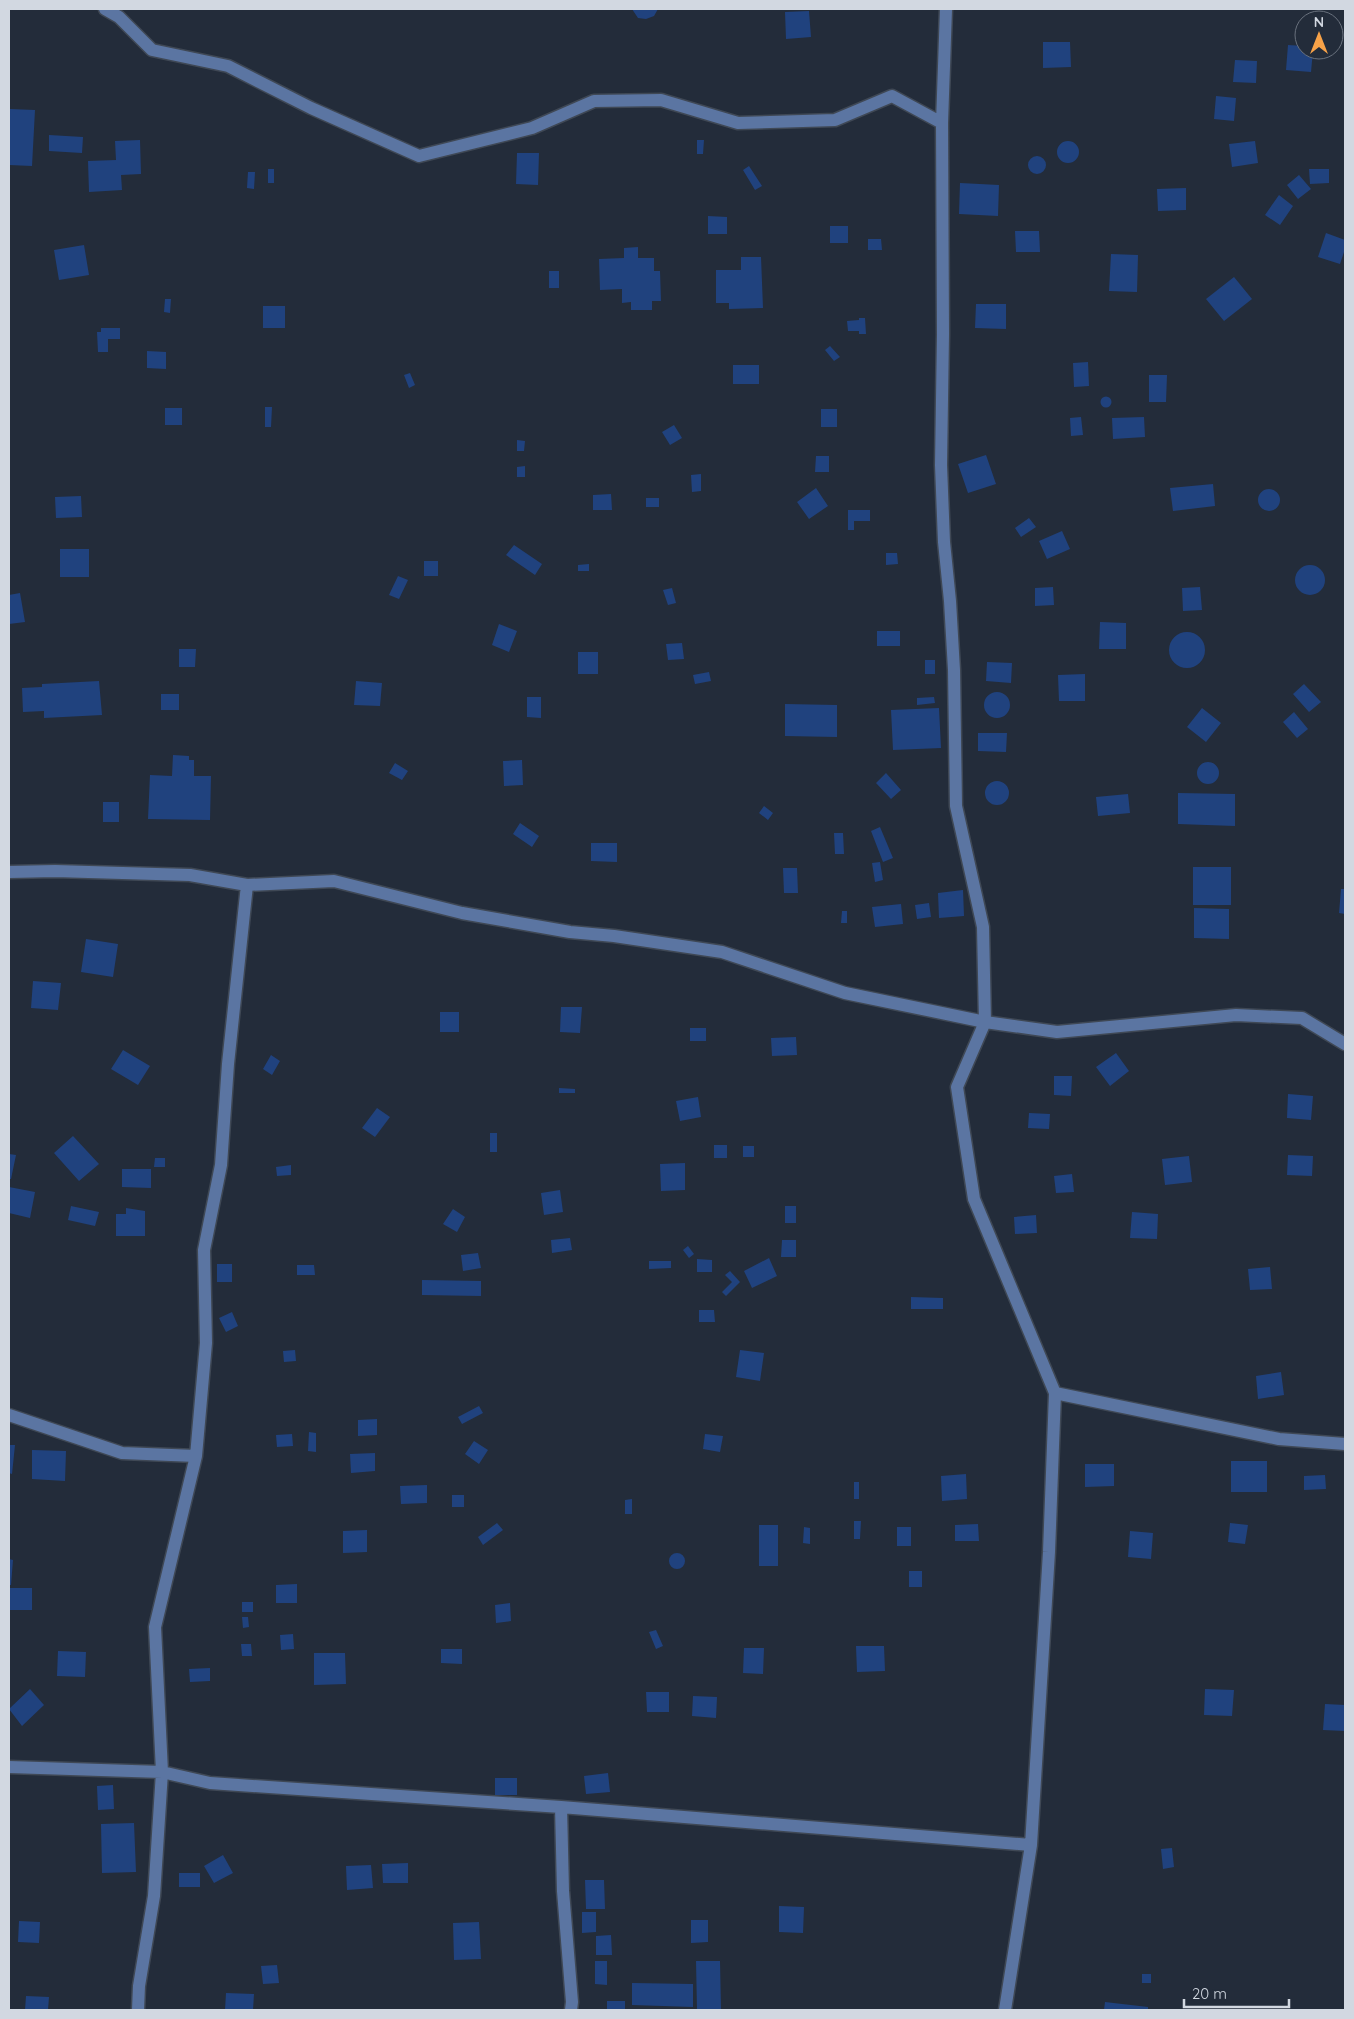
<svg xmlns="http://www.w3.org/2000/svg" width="1354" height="2019" font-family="Quicksand,sans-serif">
<rect width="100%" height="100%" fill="#232c3a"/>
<!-- building -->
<path fill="#20427e" d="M632 9H658L654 16 646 19 638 18Z
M809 11 811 37 786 39 785 12Z
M1043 42H1070L1071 67 1043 68Z
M1288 45 1304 46V50H1313L1311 72 1286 70Z
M1235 60 1257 61 1256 83 1233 82Z
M1216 96 1236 98 1234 121 1214 119Z
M9 109 35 110 32 166 9 165Z
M49 135 83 137 82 153 49 151Z
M140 140 141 174 121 175 122 190 89 192 88 161 116 160 115 141Z
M697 140H704L703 154H697Z
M1255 141 1258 163 1232 167 1229 144Z
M1057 152a11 11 0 1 1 22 0a11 11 0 1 1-22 0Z
M517 153H539L538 185 516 184Z
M1028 165a9 9 0 1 1 18 0a9 9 0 1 1-18 0Z
M749 166 762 186 755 190 743 170Z
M268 169H274V183H268Z
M1309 169H1329V183L1310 184Z
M248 172H255L254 189 247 188Z
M1299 175 1311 189 1298 199 1287 185Z
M960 183 999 185 998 216 959 214Z
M1186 188V210L1158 211 1157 189Z
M1279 195 1293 206 1280 225 1265 215Z
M708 216 727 217V234H708Z
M830 226H848V243H830Z
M1015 231H1039L1040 252H1016Z
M1326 233 1345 240V249L1340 264 1318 257Z
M868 239H881L882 250H868Z
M84 245 89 275 59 280 54 250Z
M638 247V258H654V271H660L661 301H652V310H631V302L622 303V289L600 290 599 259 624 258V248Z
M1111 254 1138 255 1137 292 1109 291Z
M741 257H761L763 308 729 309V303H716V270H741Z
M549 271H559V288H549Z
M1234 277 1252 299 1224 321 1206 299Z
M165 299H171L170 313 164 312Z
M976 304H1006V329L975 328Z
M263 306H285V328H263Z
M859 318H865L866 334H859V331H848L847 321 859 320Z
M101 328H120V339H108V352H98L97 332H101Z
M830 346 840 357 834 361 825 350Z
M147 351 166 352V369L147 368Z
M1088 362 1089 386 1074 387 1073 363Z
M733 365H759V384H733Z
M410 373 415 385 409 388 404 375Z
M1149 375H1167L1166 402H1149Z
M1100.5 402a5.5 5.5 0 1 1 11 0a5.5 5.5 0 1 1-11 0Z
M265 407H272L271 427H265Z
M165 408H182V425H165Z
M821 409H837V427H821Z
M1081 417 1083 435 1071 436 1070 418Z
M1144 417 1145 437 1113 439 1112 418Z
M674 425 682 438 670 445 662 432Z
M517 440 525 441 524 451H517Z
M986 455 996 484 968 493 958 464Z
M816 456H829V472H815Z
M525 466V477H517V467Z
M701 474V491L692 492 691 475Z
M1213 484 1215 506 1173 511 1170 488Z
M816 488 828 506 809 519 797 502Z
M1258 500a11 11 0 1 1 22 0a11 11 0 1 1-22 0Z
M611 494 612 510H593V495Z
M81 496 82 517 56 518 55 497Z
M646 498H659V507H646Z
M848 510H870V521H854V530H848Z
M1029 518 1036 527 1021 537 1015 528Z
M1062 531 1070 549 1047 559 1039 541Z
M514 545 542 564 535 575 506 555Z
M60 549H89V577H60Z
M886 553H897L898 564 886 565Z
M424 561H438V576H424Z
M589 564V571H578V565Z
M1295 580a15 15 0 1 1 30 0a15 15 0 1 1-30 0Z
M398 576 408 580 399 599 389 595Z
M1053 587 1054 605 1035 606V588Z
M1200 587 1202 610 1183 611 1182 588Z
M672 588 676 603 668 605 663 590Z
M20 593 25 622 9 624V595Z
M1100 622 1126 623V649H1099Z
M499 624 517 631 509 652 492 645Z
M877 631H900V646H877Z
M1169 650a18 18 0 1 1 36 0a18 18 0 1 1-36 0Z
M682 643 684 659 668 660 666 644Z
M179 649H196L195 667H179Z
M578 652H598V674H578Z
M925 660H935V674H925Z
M987 662 1012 663 1011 683 986 681Z
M709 672 711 681 695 684 693 675Z
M1085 674V701H1059L1058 675Z
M99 681 102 715 44 718V711L23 712 22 688 42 687V684Z
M356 681 382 683 380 706 354 705Z
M1304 684 1321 702 1309 712 1293 694Z
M984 705a13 13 0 1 1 26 0a13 13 0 1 1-26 0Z
M161 694H179V710H161Z
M527 697H541V718L527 717Z
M934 697 935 703 917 705V698Z
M785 704 837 705V737L785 736Z
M939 708 941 748 893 750 891 710Z
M1202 708 1221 723 1206 742 1187 727Z
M1294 712 1308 729 1297 738 1283 722Z
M978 733H1007L1006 752 978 751Z
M173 755 189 756V760H194V776H211L210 820 148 819 150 775 172 776Z
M522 760 523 785 504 786 503 761Z
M1197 773a11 11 0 1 1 22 0a11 11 0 1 1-22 0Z
M395 763 408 771 402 780 389 773Z
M886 773 901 790 891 799 876 783Z
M985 793a12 12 0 1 1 24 0a12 12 0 1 1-24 0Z
M1178 793 1235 794V826L1178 824Z
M1128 794 1130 813 1098 816 1096 797Z
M103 802H119V822H103Z
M764 806 773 813 768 820 759 813Z
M520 823 539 836 532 847 513 834Z
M880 827 893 858 883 862 871 831Z
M834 833H843L844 854H835Z
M591 843H617V862L591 861Z
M880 862 883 880 875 882 872 863Z
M1193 867H1231V905H1193Z
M783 868H797L798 893H784Z
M1341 889H1345V914L1339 913Z
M963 890 964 916 939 918 938 893Z
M929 903 931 917 917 919 915 905Z
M901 904 903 924 875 927 872 907Z
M1194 908 1229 909V939L1194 938Z
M842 911H847V923H841Z
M86 939 118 944 113 977 81 972Z
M33 981 61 983 58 1010 31 1008Z
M561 1007H582L580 1033 560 1032Z
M440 1012H459V1032H440Z
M690 1028H706V1041H690Z
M796 1037 797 1055 772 1056 771 1038Z
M123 1050 150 1066 138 1085 111 1069Z
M1116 1053 1129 1071 1110 1086 1096 1067Z
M271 1055 280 1061 272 1075 263 1069Z
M1054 1076H1072L1071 1096 1054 1095Z
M559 1088 575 1089V1093H559Z
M1288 1094 1313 1096 1311 1120 1287 1118Z
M698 1097 701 1117 680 1121 676 1101Z
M377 1108 390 1117 375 1137 362 1128Z
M1029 1113 1050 1114 1049 1129 1028 1128Z
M490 1133H497V1152H490Z
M73 1136 99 1164 79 1181 54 1153Z
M714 1145H727V1158H714Z
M743 1146H754V1157H743Z
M9 1154 16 1155 11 1179H9Z
M1288 1155 1313 1156 1312 1176 1287 1175Z
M1189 1156 1192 1182 1165 1185 1162 1159Z
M155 1158H165V1167H154Z
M685 1163V1190L661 1191 660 1164Z
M291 1165V1175L277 1176 276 1167Z
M122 1169H151V1188L122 1187Z
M1072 1174 1074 1192 1056 1193 1054 1176Z
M9 1187 35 1192 30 1218 9 1213Z
M560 1190 563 1212 544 1215 541 1193Z
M71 1206 99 1212 95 1226 68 1220Z
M785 1206H796V1223H785Z
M126 1208 145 1211V1236H116V1214H126Z
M453 1209 465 1217 457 1232 443 1224Z
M1132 1212 1158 1214 1157 1239 1130 1238Z
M1036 1215 1037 1233 1015 1234 1014 1217Z
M570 1238 572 1250 552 1253 551 1240Z
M782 1240H796V1257H781Z
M688 1246 694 1254 689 1258 683 1250Z
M478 1253 481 1268 463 1271 461 1255Z
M769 1258 777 1276 752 1288 744 1271Z
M697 1259 712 1260V1272H697Z
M649 1261H671V1268L649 1269Z
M217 1264H232V1282H217Z
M297 1265H314L315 1275H297Z
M1270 1267 1272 1289 1250 1290 1248 1269Z
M730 1271 740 1282 726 1296 722 1292 732 1282 725 1275Z
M422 1280 481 1281V1296L422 1295Z
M911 1297 943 1298V1309H911Z
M699 1310H714L715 1322H699Z
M232 1312 238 1326 226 1332 219 1318Z
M295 1350 296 1361 284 1362 283 1351Z
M740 1350 764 1353 760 1381 736 1377Z
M1281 1372 1284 1395 1258 1399 1256 1376Z
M479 1406 483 1413 462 1424 458 1417Z
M377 1419V1435L358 1436V1420Z
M309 1432 316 1433V1452L308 1451Z
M292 1434 293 1446 277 1447 276 1435Z
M705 1434 723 1436 720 1452 703 1449Z
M474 1441 488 1450 479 1464 465 1454Z
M9 1445H15L12 1474 9 1473Z
M32 1450 66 1451 65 1481 32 1479Z
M375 1453V1471L351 1473 350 1454Z
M1231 1461H1267V1492H1231Z
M1085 1464H1114V1486L1085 1487Z
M966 1474 967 1499 942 1501 941 1476Z
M1325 1475 1326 1489 1304 1490V1476Z
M854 1482H859V1499H854Z
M427 1485V1503L401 1504 400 1486Z
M452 1495H464V1507H452Z
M632 1499V1514H625V1500Z
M854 1521H861L860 1539H854Z
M497 1523 503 1530 483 1545 478 1537Z
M1230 1523 1248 1525 1245 1544 1228 1542Z
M978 1524 979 1541H955V1525Z
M759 1525H778V1566H759Z
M804 1527 810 1528V1544L803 1543Z
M897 1527H911V1546H897Z
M367 1530V1552L343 1553V1531Z
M1130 1531 1153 1533 1151 1559 1128 1557Z
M669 1561a8 8 0 1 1 16 0a8 8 0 1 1-16 0Z
M9 1559 13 1560 11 1585H9Z
M909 1571H922V1587H909Z
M297 1584V1603H276V1585Z
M9 1588H32V1610H9Z
M242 1602H253V1612H242Z
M510 1603 511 1621 496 1623 495 1605Z
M242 1617H248L249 1627 243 1628Z
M656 1630 663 1646 656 1649 649 1632Z
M293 1634 294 1649 281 1650 280 1635Z
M241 1644H251L252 1656H242Z
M856 1646H884L885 1671 857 1672Z
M744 1648H764L763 1674 743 1673Z
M441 1649H462V1664L441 1663Z
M58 1651 86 1652 85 1677 57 1676Z
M314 1653H345L346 1684 314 1685Z
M210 1668V1681L190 1682 189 1669Z
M30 1689 44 1705 22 1726 9 1709Z
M1205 1689 1234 1690 1232 1716 1204 1715Z
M646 1692H669V1712H647Z
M693 1696 717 1697 716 1718 692 1716Z
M1325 1704 1345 1705V1731L1323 1730Z
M608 1773 610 1792 586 1794 584 1776Z
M495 1778H517V1795H495Z
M113 1785 114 1809 98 1810 97 1786Z
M134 1823 136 1872 102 1873 101 1824Z
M1172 1848 1174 1867 1163 1869 1161 1849Z
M223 1855 233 1873 214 1883 204 1866Z
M408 1863V1883H383L382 1864Z
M371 1865 373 1888 347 1890 346 1866Z
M179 1873H200V1887H179Z
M585 1880H604L605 1909H586Z
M779 1906 804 1907 803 1933 779 1932Z
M582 1912H596V1932L582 1933Z
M691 1920H708V1942L691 1943Z
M19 1921 40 1922 39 1943 18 1942Z
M479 1922 481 1959 454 1960 453 1923Z
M611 1935 612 1955H596V1936Z
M595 1961H607V1985L595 1984Z
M696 1961H720L721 2010H697Z
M277 1965 279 1983 263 1984 261 1966Z
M1142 1974H1151V1983H1142Z
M632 1983 693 1984V2007L632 2005Z
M226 1993 254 1994 253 2010H225Z
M26 1996 49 1997 48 2010H25Z
M607 2001H625V2010H607Z
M1105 2002 1148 2007V2010H1104Z"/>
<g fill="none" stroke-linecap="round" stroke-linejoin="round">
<defs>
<path id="minor" d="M105 9 119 17 152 50 228 66 311 108 419 156 532 128 594 101 661 100 738 123 835 120 892 96 942 123
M946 9 942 123 943 334 941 465 944 542 950 601 954 670 956 806 983 927 985 1022 957 1087 974 1199 1055 1393 1049 1552 1031 1845 1005 2010
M9 872 55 871 190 875 247 885 334 881 462 913 570 932 614 936 722 952 845 993 985 1022 1057 1032 1236 1015 1302 1018 1345 1044
M1055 1393 1279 1439 1345 1444
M9 1415 122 1453 196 1456 155 1627 162 1772 154 1896 139 1986 138 2010
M196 1456 206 1343 204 1250 221 1165 228 1064 247 885
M9 1767 162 1772 210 1783 561 1807 1031 1845
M561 1807 563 1891 572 2002 571 2010"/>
</defs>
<!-- minor casing -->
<use href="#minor" stroke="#3f4855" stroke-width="15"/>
<!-- minor -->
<use href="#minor" stroke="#5b75a2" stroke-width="12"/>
</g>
<!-- border -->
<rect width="1354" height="2019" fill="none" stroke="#d2d8e1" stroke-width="20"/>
<!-- north arrow -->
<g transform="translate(1319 35)"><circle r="24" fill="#232c3a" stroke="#69717d"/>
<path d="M0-4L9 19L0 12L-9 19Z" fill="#f7a248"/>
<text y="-8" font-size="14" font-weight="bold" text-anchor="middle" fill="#d2d8e1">N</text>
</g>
<!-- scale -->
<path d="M1184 1999v8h105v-8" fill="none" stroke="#d2d8e1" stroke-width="2.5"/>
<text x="1192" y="1999" font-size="15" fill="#d2d8e1" stroke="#232c3a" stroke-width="4" paint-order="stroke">20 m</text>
</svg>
